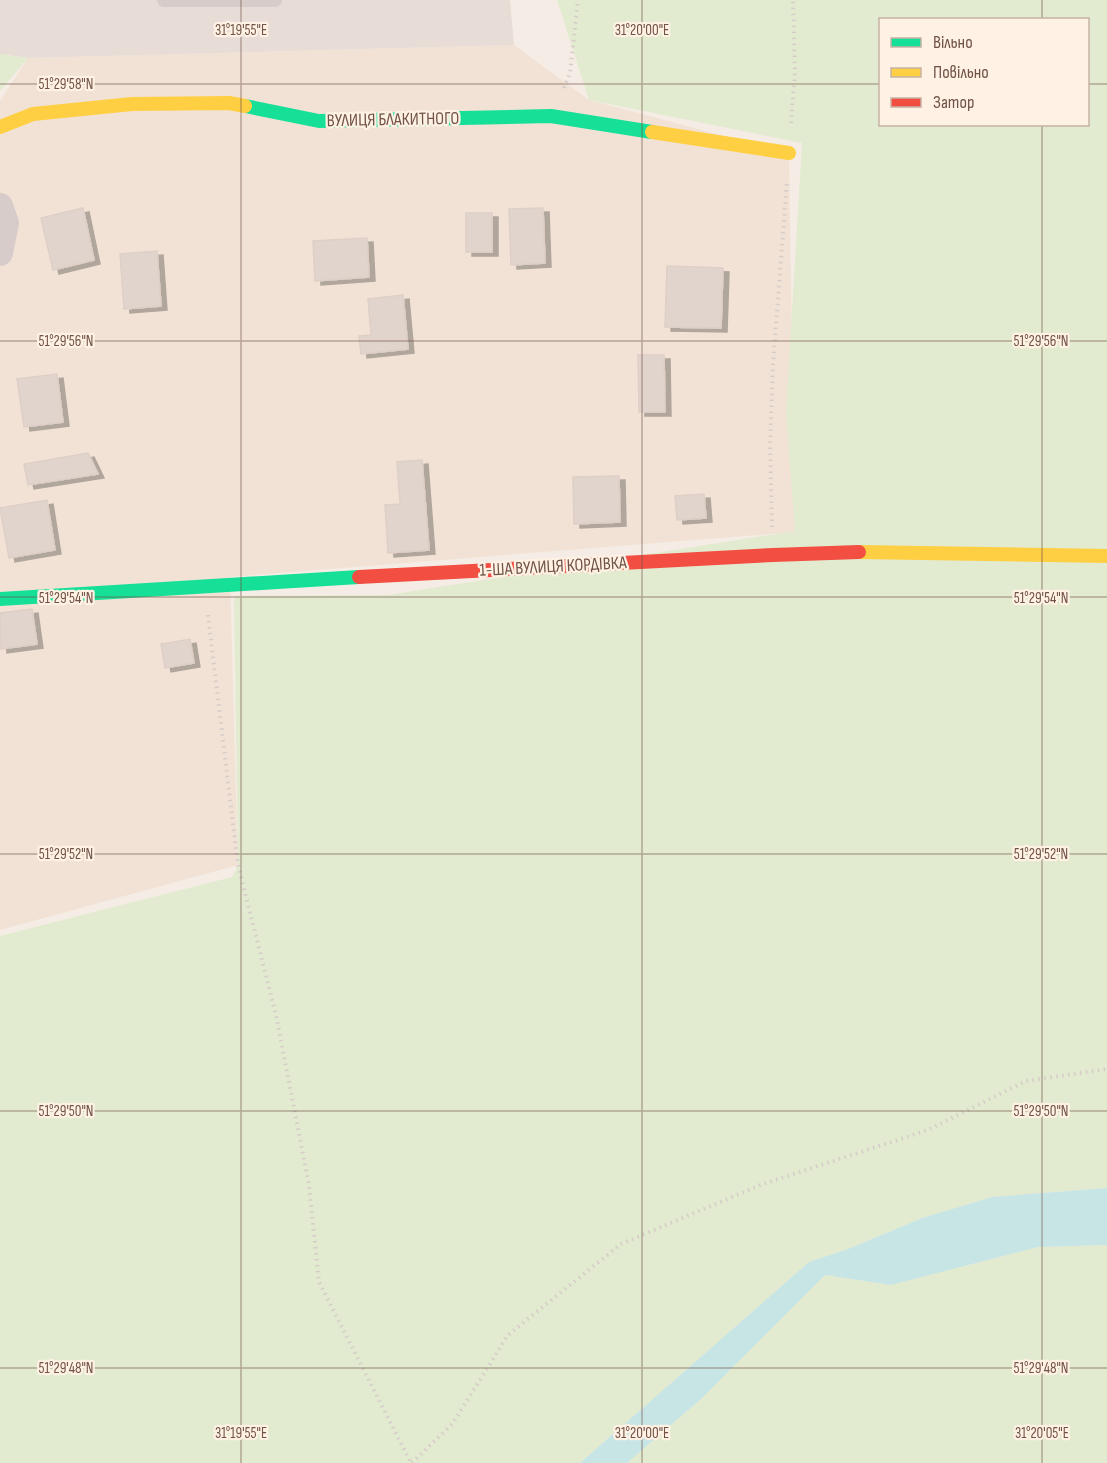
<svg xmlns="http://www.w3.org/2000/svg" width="1107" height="1463" font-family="'Sofia Sans Condensed',sans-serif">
<defs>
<filter id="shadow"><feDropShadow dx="6" dy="4" stdDeviation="0" flood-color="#0004"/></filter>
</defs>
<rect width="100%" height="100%" fill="#f5ede5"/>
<!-- residential -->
<path fill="#f1e2d5" d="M514 45 589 100 789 153 795 532 230 577 238 865 0 930V101L28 58Z"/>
<!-- industrial -->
<path fill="#e7ddd6" d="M0 0H510L514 45 28 58 0 54Z"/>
<!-- green -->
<path fill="#e2ebcf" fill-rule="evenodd" d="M557 0H1107V1188L992 1197 922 1218 848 1249 809 1262 580 1463H0V936L232 877 238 865 234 596 388 595 795 531 786 412 802 143 589 100ZM880 20H1088V124H880Z
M0 54 28 58 0 91Z
M1107 1245V1463H627L701 1399 825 1275 891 1285 1038 1247Z"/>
<!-- water -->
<path fill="#c7e5e5" d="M1107 1188V1245L1038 1247 891 1285 825 1275 701 1399 627 1463H580L809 1262 848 1249 922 1218 992 1197Z"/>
<!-- building -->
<path fill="#e1d4cd" stroke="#decfc7" stroke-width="1.5" filter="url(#shadow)" d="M83 208 94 260 53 270 41 218Z
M543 208 545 263 511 265 509 209Z
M466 213H492V252H466Z
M367 238 369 277 315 281 313 241Z
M157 251 161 306 124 309 120 254Z
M667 266 723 268 721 328 665 327Z
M403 295 408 349 361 354 359 336 371 335 368 299Z
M638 355H664L665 412H639Z
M57 374 63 422 24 427 17 379Z
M88 453 98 474 28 485 24 464Z
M422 460 429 550 388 553 385 505 400 504 397 462Z
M619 476 620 522 574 524 573 477Z
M704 494 706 518 677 520 675 496Z
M47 500 55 550 9 558 0 508Z
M32 609 37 644 1 649 0 613Z
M190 639 194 663 165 668 161 644Z"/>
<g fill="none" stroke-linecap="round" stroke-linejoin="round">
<!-- path -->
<path stroke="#d6ccc8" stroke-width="4" stroke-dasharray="1.5 4.5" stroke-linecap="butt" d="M564 88 570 73 578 0
M791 123 795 72 793 0
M772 527 770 445 773 364 787 181
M208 615 238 865 276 1015 309 1185 319 1282 411 1463
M412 1463 453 1423 508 1335 621 1244 763 1184 928 1130 1026 1081 1107 1069"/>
<!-- lane -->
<path stroke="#d7ccc9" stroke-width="14" d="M164 0H275"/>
<!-- street -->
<path stroke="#d7ccc9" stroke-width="26" d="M0 206 6 223 0 253"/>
<!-- fast -->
<path stroke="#16e098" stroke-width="14" d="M245 106 319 121 551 116 652 132
M0 599 359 577"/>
<!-- slow -->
<path stroke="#ffcf43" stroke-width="14" d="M0 127 33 114 132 104 229 103 245 106
M652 132 789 153
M859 552 1107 556"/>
<!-- jam -->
<path stroke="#f24e42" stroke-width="14" d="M359 577 773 555 859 552"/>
</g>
<!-- ticks -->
<path fill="none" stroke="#715247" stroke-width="1.5" stroke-opacity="0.45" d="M241 0V1463M642 0V1463M1042 0V20M0 84H880M1088 84H1107M1042 124V1463M0 341H1107M0 597H1107M0 854H1107M0 1111H1107M0 1368H1107"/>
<g text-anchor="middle" stroke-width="4.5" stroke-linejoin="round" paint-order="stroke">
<!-- street labels -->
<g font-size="18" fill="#715247" stroke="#fff2e4">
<text transform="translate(393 119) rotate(-1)" y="6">ВУЛИЦЯ БЛАКИТНОГО</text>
<text transform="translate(553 566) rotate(-3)" y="6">1-ША ВУЛИЦЯ КОРДІВКА</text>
</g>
</g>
<g font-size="15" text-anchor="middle" fill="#715247" stroke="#fff2e4" stroke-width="4.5" stroke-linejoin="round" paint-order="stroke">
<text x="241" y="35">31°19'55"E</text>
<text x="642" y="35">31°20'00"E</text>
<text x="66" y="89">51°29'58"N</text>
<text x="66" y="346">51°29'56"N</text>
<text x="1041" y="346">51°29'56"N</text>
<text x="66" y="603">51°29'54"N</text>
<text x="1041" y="603">51°29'54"N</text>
<text x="66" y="859">51°29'52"N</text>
<text x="1041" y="859">51°29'52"N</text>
<text x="66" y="1116">51°29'50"N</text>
<text x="1041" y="1116">51°29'50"N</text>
<text x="66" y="1373">51°29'48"N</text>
<text x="1041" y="1373">51°29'48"N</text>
<text x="241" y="1438">31°19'55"E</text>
<text x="642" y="1438">31°20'00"E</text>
<text x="1042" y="1438">31°20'05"E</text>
</g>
<!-- legend -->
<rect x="879" y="18" width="210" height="108" fill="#fff2e4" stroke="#c6b2a5" stroke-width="1.5"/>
<rect x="891" y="38" width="30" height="9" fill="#16e098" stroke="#c6b2a5" stroke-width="1.5"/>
<text x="933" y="48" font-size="18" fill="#715247">Вільно</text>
<rect x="891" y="68" width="30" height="9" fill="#ffcf43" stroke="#c6b2a5" stroke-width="1.5"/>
<text x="933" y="78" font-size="18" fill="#715247">Повільно</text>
<rect x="891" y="98" width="30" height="9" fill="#f24e42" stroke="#c6b2a5" stroke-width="1.5"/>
<text x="933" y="108" font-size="18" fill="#715247">Затор</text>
</svg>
